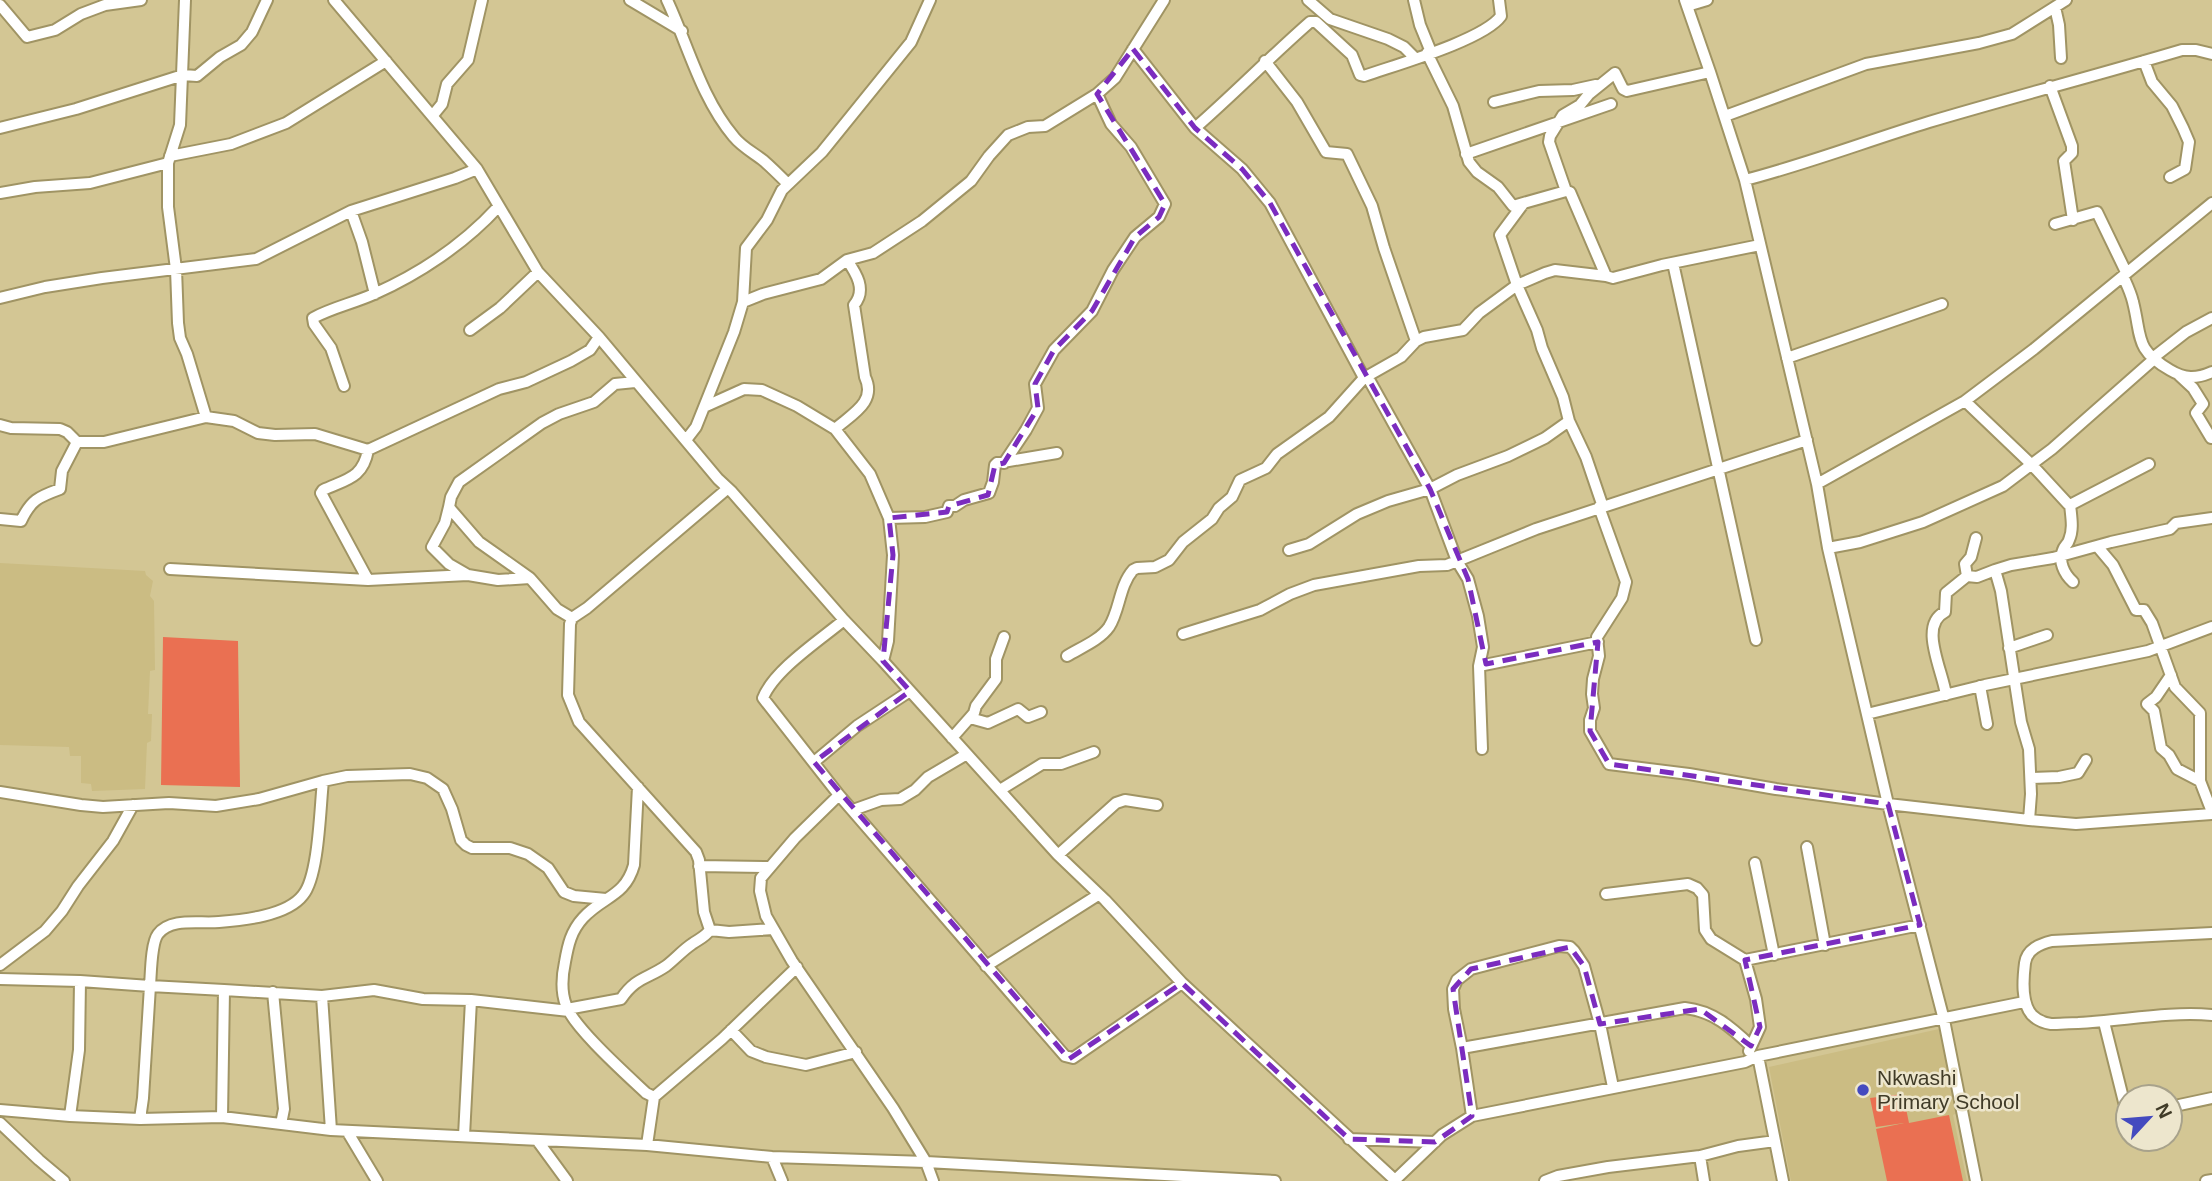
<svg xmlns="http://www.w3.org/2000/svg" width="2212" height="1181" font-family="Helvetica,sans-serif">
<rect width="100%" height="100%" fill="#d3c694"/>
<!-- built -->
<path fill="#cbbc83" d="M0 563 145 571 146 575 153 581 150 596 154 601 155 670 150 671 148 714H152L151 741 147 743 145 789 92 791 91 784 81 783V756H70L69 747 0 745Z
M1939 1029 1957 1113 1953 1115 1967 1181H1791L1769 1067Z"/>
<!-- green -->
<path fill="#ea7052" d="M163 637 238 641 240 787 161 785Z
M1903 1094 1909 1123 1949 1115 1963 1181H1887L1876 1129 1904 1123 1876 1127 1870 1098Z"/>
<g fill="none" stroke-linecap="round" stroke-linejoin="round">
<defs>
<path id="minor" d="M334 0 477 169 538 272 599 337 718 479 732 492 844 620 883 661 1058 855 1105 900 1182 983 1396 1181
M630 0 682 31
M667 0C688 45 701 98 734 137 742 147 754 153 764 161 772 168 780 176 788 184
M1308 0 1330 19 1388 39 1404 47 1415 58
M1414 0 1420 25 1431 52
M1685 0 1710 72 1745 180 1817 484 1828 548 1888 804 1944 1020 1976 1181
M0 5 27 37 55 30 81 14 105 5 141 0
M1687 6 1707 0
M2055 7 2059 25 2061 58
M1133 49 1195 128 1242 169 1270 203 1364 378
M1427 53 1453 106 1469 162 1477 172 1498 187 1513 206 1566 191 1570 192 1606 276 1613 278 1662 265 1760 245
M1265 61 1297 102 1326 152 1347 154 1372 206 1384 248 1416 341
M2144 61 2152 82 2172 106 2183 128 2189 142 2185 169 2170 177
M2050 86 2072 146V153L2064 161 2073 220
M1494 102 1539 91 1573 90 1596 85
M433 115 442 104 447 84 468 60 482 0
M1725 116 1866 64 1979 43 2012 34 2066 0
M0 128 76 109 183 75 197 76 220 57 241 45 252 32 267 0
M1195 128C1234 94 1270 57 1310 22H1316L1352 55 1360 75 1364 76C1395 65 1484 40 1501 16L1499 0
M1466 154 1611 104
M170 156 231 144 286 123 386 61
M1745 180C1807 164 1867 141 1929 122 2013 97 2098 75 2182 50H2196L2212 54
M1566 191 1549 142 1550 136 1563 115 1580 105 1589 94 1615 73 1623 89 1627 91 1710 72
M0 193 35 187 90 183 168 163 180 125 185 0
M1523 204 1500 235 1517 285 1537 330 1542 348 1563 397 1569 421 1586 457 1603 507
M351 211 362 242 375 294
M2055 224 2097 212 2126 272
M1673 263 1756 640
M2123 276C2127 285 2131 293 2133 302 2142 337 2134 349 2170 370 2185 379 2196 379 2212 372
M0 298 45 287 102 278 256 259 351 211 455 178 477 169
M743 302 763 294 821 279 847 260 873 253 922 221 971 181 989 156 1008 135 1028 127 1045 126 1097 94 1115 78 1164 0
M470 330 500 308 538 272
M1787 358 1942 304
M2179 375 2193 388 2203 404 2196 413 2211 438
M1367 376 1430 489 1457 561 1536 529 1807 440
M344 386 331 348 314 324 313 318C331 308 354 303 374 294 419 274 464 244 498 207
M1965 401 2032 465 2068 504H2072L2149 464
M704 407 734 332 743 302 746 248 767 220 782 190 822 152 911 42 930 0
M206 417 234 421 258 433 275 435 315 434 368 450 499 389 526 382 571 361 590 350 599 337
M0 425 11 428 60 429 67 432 77 442H104L206 417 187 354 180 338 178 323 176 269 168 207V163
M835 429C852 414 877 402 865 377L854 305C867 290 856 273 847 260
M686 440 696 427 704 407 744 389 762 390 797 406 835 429 870 474 889 518 893 555 888 641 883 661
M1004 463 1026 430 1038 408 1035 384 1054 350 1092 311 1113 270 1135 237 1159 217 1165 204 1131 147 1111 124 1097 94
M1817 484 1965 401 2034 349 2212 203
M727 489 587 608 572 618 570 624 568 695 579 722 696 852 699 860 704 912 710 930 729 932 773 929
M2070 504C2071 516 2074 529 2069 540 2068 544 2064 546 2063 550 2058 561 2064 574 2073 582
M449 507 445 523 432 547 449 564 468 575
M1599 507 1626 582 1622 598 1597 637 1599 656 1593 679 1592 694 1594 708 1590 720V731L1609 764 1689 774 1776 789 1888 804 2029 820 2076 824 2212 814
M889 518 925 517 947 512 949 506H955L964 500 989 493 993 482 995 465 997 463 1057 453
M0 519 21 521C31 500 38 497 60 489L62 471 77 442
M2097 546 2113 565 2136 610H2144L2152 623 2175 687 2200 713V781L2212 812
M1828 548 1860 542 1923 522 2003 486 2052 449 2153 360 2154 357 2186 332 2212 318
M1289 550 1309 544 1357 514 1388 501 1430 489 1457 475 1508 456 1545 438 1569 421
M170 569 368 580 468 575 498 580 530 578 557 609 572 618
M1967 576 1965 564 1971 557 1976 538
M530 578 479 542 453 512 449 507 451 497 459 482 542 423 559 414 594 402 615 384 635 382
M368 580 321 493 323 490C347 479 363 478 368 450
M844 620C820 640 774 670 763 698L839 795 1065 1056 1073 1058 1182 983
M1183 634 1260 610 1290 594 1314 585 1419 566 1447 565 1457 561 1468 579 1478 616 1483 647 1479 666 1482 749
M2009 648 2047 635
M1067 656C1080 648 1100 640 1109 627 1120 610 1119 586 1133 570L1137 568 1155 567 1169 560 1183 542 1212 519 1219 508 1232 497 1240 480 1266 468 1277 454 1329 417 1364 378 1401 357 1416 341 1424 337 1463 330 1479 313 1517 285 1545 273 1555 270 1606 276
M1479 666 1598 642
M2171 675 2156 697 2147 704 2154 711 2161 748 2169 755 2177 769 2200 781
M1980 686 1987 724
M1946 695C1943 671 1918 625 1945 612L1946 593 1967 576 1977 577 1995 570
M1867 714 1985 685 2148 651 2212 627
M970 718 988 723 1018 709 1028 717 1041 712
M952 738 974 713 976 706 996 679V659L1004 637
M814 762 857 726 910 691
M2031 778 2059 777 2078 773 2086 760
M638 787 634 865C625 897 603 896 583 918 571 931 568 945 565 962 562 976 561 992 566 1005 573 1027 627 1075 646 1093L654 1097
M1000 790 1042 764H1061L1094 752
M0 792 81 805 103 807 169 803 216 806 259 799 323 781 347 776 410 774 427 778 443 789 452 809 461 840 466 845 472 848H510L528 854 548 868 564 892 574 896 606 899
M839 795 795 838 761 878 760 891 766 916 792 961 893 1108 926 1162 933 1181
M853 810 881 800 900 799 915 790 928 777 967 754
M2029 820 2031 794 2029 749 2021 722 2001 591 1995 570 2011 565 2053 558 2111 542 2170 529 2176 523 2212 518
M1807 847 1825 945
M1058 855 1116 803 1125 800 1157 805
M1755 863 1774 955
M699 866 770 867
M1606 894 1688 884 1697 888 1703 895 1705 930 1711 939 1745 960
M2212 933 2052 941C2040 944 2027 949 2025 963 2023 979 2021 1003 2032 1015 2037 1020 2044 1023 2051 1024 2060 1024 2069 1023 2078 1023 2122 1021 2168 1011 2212 1015
M0 965 45 931 62 911 78 886 113 841 133 805
M986 966 1098 895
M0 979 80 981
M273 992 284 1109 281 1124
M322 996 331 1130
M567 1009 621 999C636 977 647 979 666 966 675 959 683 950 692 944 699 939 705 937 710 930
M2104 1022 2124 1102 2128 1109
M731 1030 751 1051 766 1057 806 1065 856 1052
M1462 1048 1685 1008C1713 1011 1731 1027 1751 1046
M1749 1051 1760 1027 1756 999 1745 960 1920 925
M1758 1056 1783 1181
M2170 1107 2212 1098
M0 1110 70 1116 140 1119 222 1117 331 1130 647 1145 772 1157 926 1162 1275 1181
M70 1116 79 1050 80 981 150 986C151 974 151 943 158 934 171 917 200 924 219 922 243 920 287 916 303 895 319 876 320 807 323 781
M1472 1116 1462 1048 1454 1009 1453 989 1457 980 1471 969 1559 946 1570 947 1574 951 1584 966 1600 1024 1613 1087
M222 1117 224 990 322 996 374 990 423 999 471 1000 569 1011
M140 1119 143 1098 150 986 224 990
M0 1123 39 1160 64 1181
M347 1131 377 1181
M464 1136 471 1000
M1349 1139 1435 1142
M537 1140 567 1181
M647 1145 654 1097 722 1039 797 967
M1700 1156 1704 1181
M772 1157 782 1181
M1395 1180 1442 1135 1472 1116 1745 1062 1758 1056 2024 1002
M1545 1181 1558 1176 1608 1167 1700 1156 1738 1146 1775 1141
M2206 1181 2212 1180"/>
</defs>
<!-- minor casing -->
<use href="#minor" stroke="#a09464" stroke-width="14"/>
<!-- minor -->
<use href="#minor" stroke="#fff" stroke-width="10"/>
</g>
<!-- marked area -->
<path fill="none" stroke="#7b2cbf" stroke-width="5" stroke-dasharray="14 9" stroke-linejoin="round" d="M1133 49 1195 128 1242 169 1270 203 1430 489 1468 579 1486 664 1598 642 1590 731 1609 764 1888 804 1920 925 1745 960 1760 1027 1751 1046 1700 1009 1600 1024 1584 966 1570 947 1471 969 1453 989 1472 1116 1435 1142 1349 1139 1182 983 1069 1059 814 762 910 691 883 661 893 555 889 518 947 512 949 506 988 495 995 465 1004 463 1038 408 1035 384 1054 350 1092 311 1135 237 1159 217 1165 204 1097 94Z"/>
<!-- markers -->
<circle fill="#444abf" stroke="#ede6cd" stroke-width="2.5" cx="1863" cy="1090" r="7"/>
<g text-anchor="middle" stroke-width="5" stroke-linejoin="round" paint-order="stroke">
<!-- poi labels -->
<g font-size="21" fill="#403b27" stroke="#ede6cd" text-anchor="start">
<text x="1877" y="1085">Nkwashi<tspan x="1877" dy="24">Primary School</tspan></text>
</g>
</g>
<!-- north arrow -->
<g transform="translate(2149 1118) rotate(64)"><circle r="33" fill="#ede6cd" stroke="#a8a28b" stroke-width="2"/>
<path d="M0-5L12 26L0 18L-12 26Z" fill="#444abf"/>
<text y="-10" font-size="19" font-weight="bold" text-anchor="middle" fill="#403b27">N</text>
</g>
</svg>
